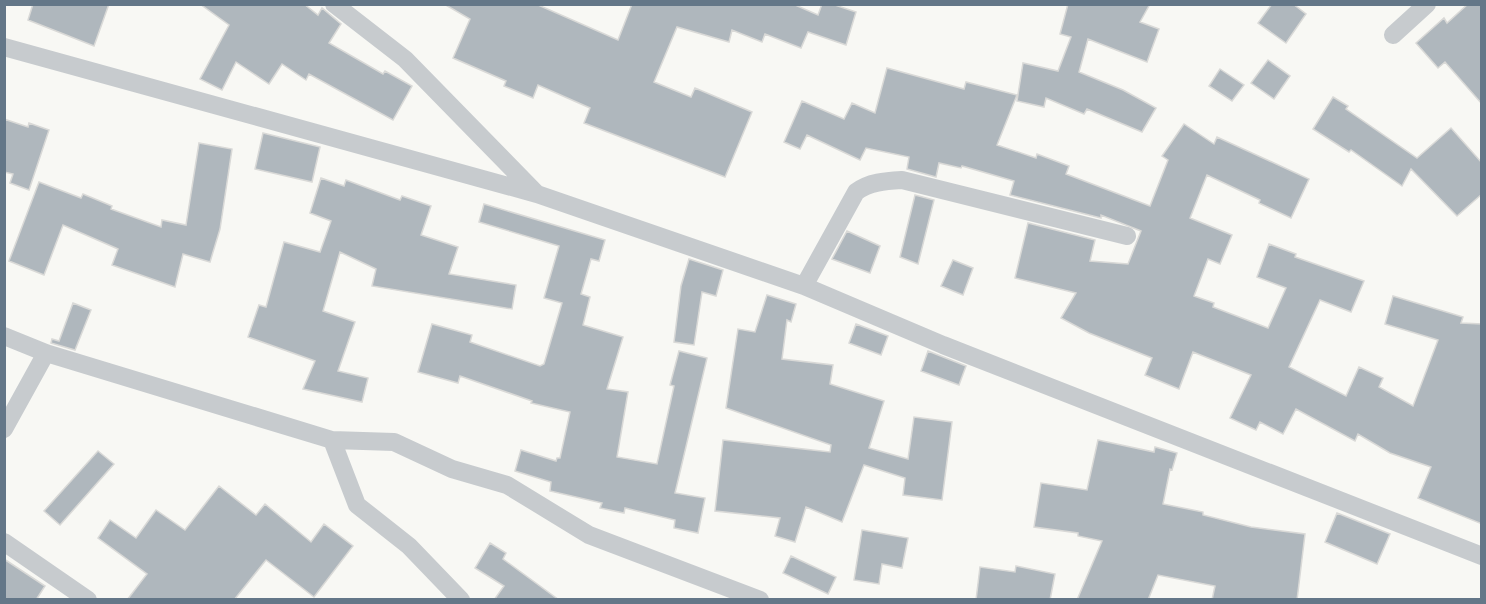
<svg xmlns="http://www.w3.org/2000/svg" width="1486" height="604" font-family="'Nunito Sans',sans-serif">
<rect width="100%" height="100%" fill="#f8f8f4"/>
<!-- building -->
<path fill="#afb7bd" stroke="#d9d9d7" stroke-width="1.5" d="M33 4H109L94 46 28 20Z
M200 4H304L318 15 322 8 341 24 329 43 383 74 385 71 412 86 393 120 309 74 306 80 282 64 269 84 236 62 222 90 200 79 229 25Z
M444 4H536L618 40 632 4H793L818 15 822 4H832L856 12 846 45 808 32 801 48 765 34 762 42 732 30 729 42 677 27 654 82 691 97 695 88 752 112 725 177 584 123 590 108 538 85 533 98 504 86 506 81 453 58 470 19Z
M1068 4H1150L1140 22 1159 29 1147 62 1088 39 1079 72 1123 90 1156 108 1142 132 1087 109 1084 114 1046 98 1044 107 1017 101 1023 63 1058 71 1071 37 1060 34Z
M1272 4H1293L1306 14 1286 43 1258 23Z
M1468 4H1482V104L1445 62 1438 68 1416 43 1444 18 1447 23Z
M1268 60 1290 76 1274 99 1251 83Z
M887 68 964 89 966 82 1017 95 997 145 1036 158 1037 154 1069 166 1066 174 1150 206 1168 160 1162 156 1184 124 1214 144 1217 137 1309 179 1291 218 1259 203 1260 200 1207 175 1190 218 1232 235 1220 264 1208 259 1194 296 1214 303 1213 307 1268 328 1286 288 1257 277 1269 244 1296 254 1295 257 1364 281 1351 312 1320 300 1289 367 1346 396 1359 367 1383 378 1379 387 1413 406 1438 340 1385 324 1393 296 1463 317 1461 323 1482 324V524L1418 498 1431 467 1390 453 1358 434 1355 441 1296 409 1283 434 1260 422 1256 430 1230 418 1251 375 1193 352 1179 389 1145 375 1152 358 1089 333 1061 318 1076 293 1015 278 1028 223 1095 240 1090 261 1128 264 1141 231 1101 215V218L1010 195 1014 181 962 166 961 168 939 163 936 177 907 169 909 157 866 148 860 160 807 135 800 149 784 142 802 101 844 119 852 103 875 113Z
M1220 69 1244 85 1232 101 1209 86Z
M1333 97 1348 106 1346 109 1417 158 1451 128 1482 163V194L1457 216 1411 169 1402 186 1351 150 1349 152 1313 129Z
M4 119 28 127 29 123 49 130 29 190 10 183 13 174 4 172Z
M263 133 320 147 312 182 255 169Z
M199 143 232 149 220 229 210 262 183 254 175 287 112 265 118 249 63 225 44 275 9 261 39 182 81 198 83 194 112 206 111 209 161 227 162 220 186 225Z
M321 178 344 186 346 180 400 200 402 196 431 206 421 235 458 247 449 274 516 285 512 309 372 286 376 269 340 252 323 311 355 322 338 371 368 378 362 402 303 389 315 361 248 337 259 305 266 307 284 242 320 252 331 221 310 213Z
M915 195 934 200 918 264 900 257Z
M484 204 605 240 599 261 591 259 581 294 590 297 583 325 623 337 607 389 628 392 617 457 657 464 674 386 670 385 679 351 707 358 675 493 705 498 698 533 674 528 675 520 625 508 624 513 600 508 602 503 550 491 551 482 515 471 521 450 556 461 557 458H560L570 412 531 403 532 401 460 376 458 383 418 372 432 324 472 335 470 342 540 366 544 364 562 303 544 298 559 246 479 222Z
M847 231 880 246 870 273 832 259Z
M689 259 723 270 716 296 702 292 694 345 674 342 681 286Z
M953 260 973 268 963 295 941 286Z
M767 295 796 304 791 322 787 320 782 359 833 365 830 384 884 401 869 448 908 459 914 417 952 422 942 500 903 495 905 478 864 465 842 522 806 507 795 542 775 536 780 518 715 511 723 440 830 452 831 445 726 408 738 329 755 332Z
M73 303 91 310 75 350 51 343 52 339 59 341Z
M856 324 888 336 881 355 849 343Z
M928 351 966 366 959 385 921 371Z
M1098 440 1154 452 1155 447 1177 453 1172 470 1170 469 1163 504 1203 512V515L1251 527 1305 534 1297 600H1212L1215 586 1158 575 1148 600H1077L1102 541 1078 536V533L1034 527 1041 483 1087 490Z
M98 451 114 464 60 525 44 511Z
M219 486 256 515 265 504 311 542 324 524 353 546 314 597 266 560 234 600H127L147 574 98 538 110 520 136 538 156 510 185 530Z
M1337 513 1390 534 1377 564 1325 542Z
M862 530 908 538 902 568 882 564 879 584 854 580Z
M490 543 506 553 503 559 559 600H494L504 586 475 568Z
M791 556 836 577 828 594 783 573Z
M4 559 45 586 36 600H4Z
M1016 566 1055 574 1050 600H976L980 567 1015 572Z"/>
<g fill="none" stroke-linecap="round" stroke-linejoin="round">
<!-- street -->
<path stroke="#c7cbce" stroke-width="18" d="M334 4 405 59 536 193
M1393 35 1427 4
M4 47 537 194 804 286 943 345 1482 556
M804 286 856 192C869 182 886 181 902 180L1127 236
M4 336 46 353 332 440 357 505 409 546 461 600
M4 429 46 353
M332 440 394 442 452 469 507 485 589 535 760 600
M4 542 88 600"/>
</g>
<!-- border -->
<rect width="1486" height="604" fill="none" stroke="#647788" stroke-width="12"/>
</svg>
